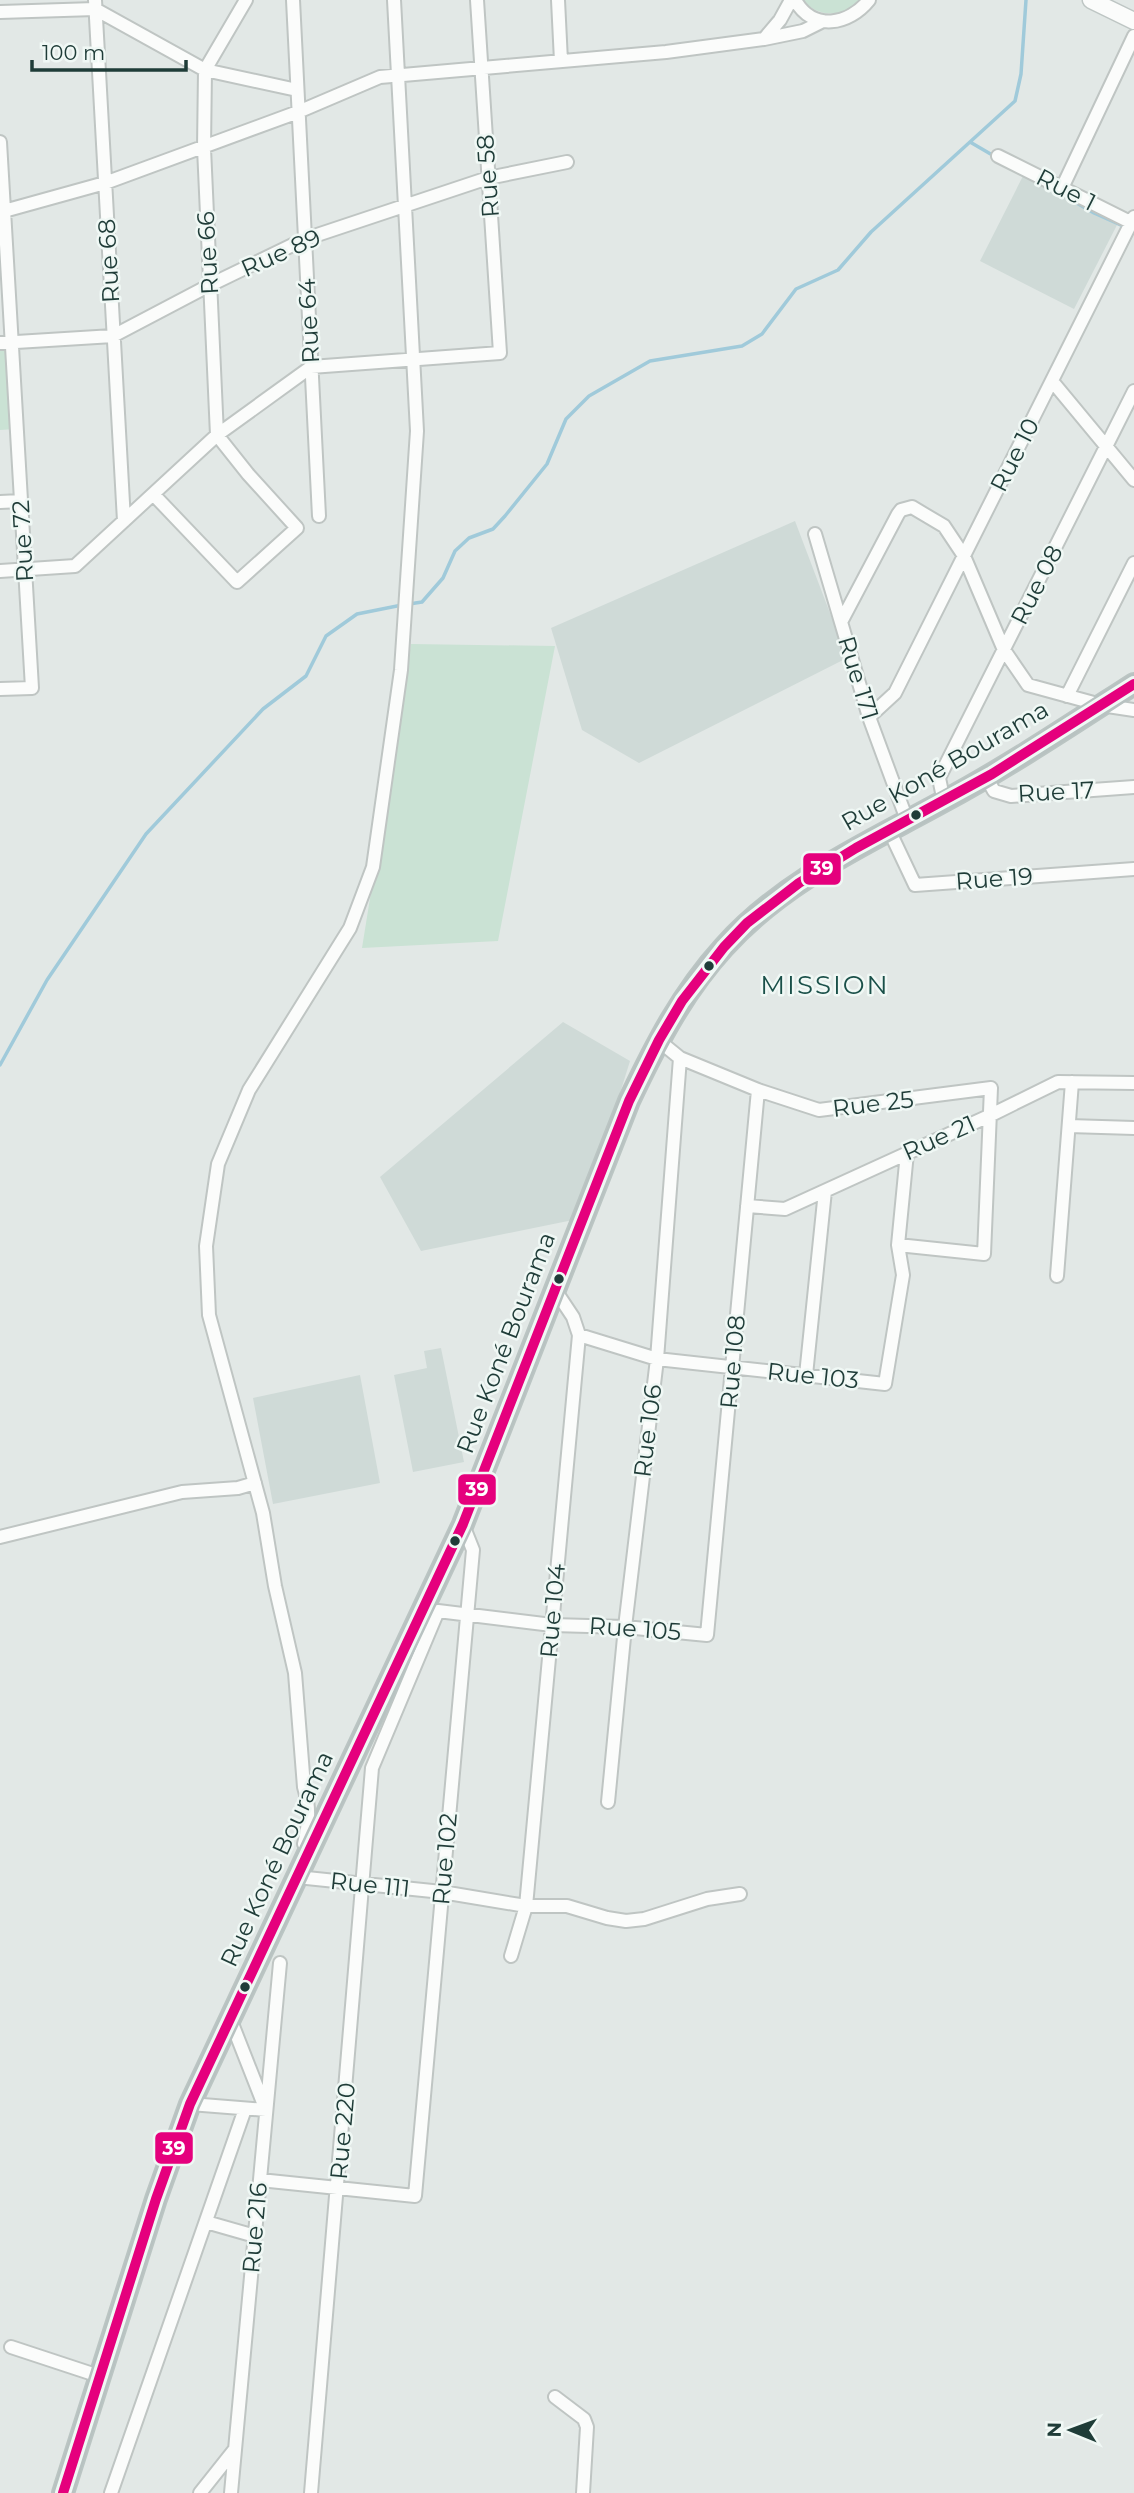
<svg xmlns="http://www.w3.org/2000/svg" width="1134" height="2493" font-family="Montserrat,sans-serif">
<rect width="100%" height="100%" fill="#e2e8e6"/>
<!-- built -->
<path fill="#cfdad7" d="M1023 176 1117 225 1074 309 980 261Z
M795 521 847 658 639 763 582 730 551 628Z
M563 1022 630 1061 615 1109 573 1220 421 1251 380 1177Z
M441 1348 464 1462 413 1472 394 1375 427 1368 424 1351Z
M360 1375 380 1483 273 1504 253 1398Z"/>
<!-- green -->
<path fill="#cae2d4" d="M802 0H860C843 18 819 18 802 0Z
M0 341H7L15 429 0 430Z
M411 644 555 646 498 941 362 948Z"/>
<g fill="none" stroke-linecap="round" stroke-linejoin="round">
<!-- stream -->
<path stroke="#a0cada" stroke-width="3.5" d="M970 142 994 156
M1061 194 1094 213 1134 231
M409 604 422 602 443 578 455 551 469 538 493 529 505 516 547 464 566 419 589 396 650 361 742 346 762 334 796 289 838 270 871 232 1015 101 1021 74 1026 0
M0 1065 47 980 146 834 263 709 306 676 326 636 357 614 402 605"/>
<defs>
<path id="street" d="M95 0 124 521
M293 0 319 516
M558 0 561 61
M791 0 780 20 764 39 803 31 823 21
M795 0C813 32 849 25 869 0
M0 12 95 9 205 70 297 90
M0 142 32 688 0 689
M998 156 1134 224
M1062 188 1134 36
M4 211 105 183 298 112 380 77 666 52 764 39
M0 343 113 336 210 285 305 239 488 178 567 162
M1052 381 1134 480
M153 494 237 582 297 528 248 474 217 435 204 148 205 70 246 0
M0 502 21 501
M815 534 869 717 907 820
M0 571 75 566 217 435 311 367 500 353 477 0
M841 622 898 514 901 510 912 507 944 526 964 556 1004 650 1028 685 1101 705 1134 710
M1067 696 1134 563
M869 717 895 693 1134 217
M986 777 994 791 1011 796 1134 787
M944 802 939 778 1134 391
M889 830 915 885 1134 869
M658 1040 680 1058 758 1090 819 1110 991 1088 984 1254 898 1245
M1069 1126 1134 1128
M747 1206 785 1209 991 1115 1058 1082 1134 1083
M1057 1276 1072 1082
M579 1335 657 1359 885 1384 903 1275 898 1245 907 1153
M806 1375 825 1191
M0 1537 182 1492 238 1488 255 1483
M608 1802 625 1627 657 1359 680 1058
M304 1844C309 1824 310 1807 304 1787L295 1673 275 1586 263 1513 209 1315 206 1246 218 1164 249 1090 350 928 373 867 401 670 417 431 394 0
M298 1872 297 1877 442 1892 526 1906H567L607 1918 626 1921 644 1919 707 1899 740 1894
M511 1956 526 1906 579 1335 573 1317 555 1290
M190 2104 266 2110 231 2021
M260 2180 415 2196 473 1550 463 1525
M206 2222 255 2236
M11 2347 99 2376
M555 2397 584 2419 587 2427 583 2493
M111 2493 245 2109
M200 2493 235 2449
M231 2493 280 1963
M311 2493 372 1768 438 1611 552 1625 625 1627 707 1635 758 1090"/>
<path id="secondary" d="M1091 0 1134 21"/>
<path id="highway" d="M63 2493 156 2199 190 2104 463 1524 629 1101C655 1046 682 993 724 947 784 880 866 844 944 801 1009 766 1072 724 1134 684"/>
</defs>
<!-- street casing -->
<use href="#street" stroke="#bfc5c3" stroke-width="16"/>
<!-- secondary casing -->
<use href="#secondary" stroke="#bec6c4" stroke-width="19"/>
<!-- highway casing -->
<use href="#highway" stroke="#bbc5c3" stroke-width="24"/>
<!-- street -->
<use href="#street" stroke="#fbfcfb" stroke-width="12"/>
<!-- secondary -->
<use href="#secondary" stroke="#fbfcfb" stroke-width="16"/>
<!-- highway -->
<use href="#highway" stroke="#b8c2c1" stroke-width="21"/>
<defs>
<path id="bus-1" d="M63 2493 156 2199 190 2104 463 1524 629 1101 659 1040 682 1001 724 947 747 923 799 883 856 848 992 774 1134 684"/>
</defs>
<!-- bus-1 casing -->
<use href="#bus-1" stroke="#f0f8f5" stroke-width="16"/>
<!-- bus-1 -->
<use href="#bus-1" stroke="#e5007d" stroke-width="10"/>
</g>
<!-- markers -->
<g fill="#1f3c38" stroke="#f0f8f5" stroke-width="2.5">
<circle cx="916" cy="815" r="6"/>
<circle cx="709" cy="966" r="6"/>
<circle cx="559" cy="1279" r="6"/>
<circle cx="455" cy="1541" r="6"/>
<circle cx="245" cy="1987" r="6"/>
</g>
<g text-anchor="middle" stroke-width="5" stroke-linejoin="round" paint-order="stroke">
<!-- street labels -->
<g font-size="24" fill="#1f3c38" stroke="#f0f8f5">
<text transform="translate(488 176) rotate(-94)" y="8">Rue 58</text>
<text transform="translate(1066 190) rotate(27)" y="8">Rue 1</text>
<text transform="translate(208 253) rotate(-93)" y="8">Rue 66</text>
<text transform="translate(281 253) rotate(-24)" y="8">Rue 89</text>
<text transform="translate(109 261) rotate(-93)" y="8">Rue 68</text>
<text transform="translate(309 321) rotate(-93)" y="8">Rue 64</text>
<text transform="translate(1015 455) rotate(-63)" y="8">Rue 10</text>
<text transform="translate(23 541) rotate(-93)" y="8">Rue 72</text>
<text transform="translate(1037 585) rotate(-63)" y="8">Rue 08</text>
<text transform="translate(858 678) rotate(73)" y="8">Rue 171</text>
<text transform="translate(945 766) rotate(-30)" y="8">Rue Koné Bourama</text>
<text transform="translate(1056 792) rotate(-3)" y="8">Rue 17</text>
<text transform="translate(994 879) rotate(-4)" y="8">Rue 19</text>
<text transform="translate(873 1104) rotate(-7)" y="8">Rue 25</text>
<text transform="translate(939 1138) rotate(-24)" y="8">Rue 21</text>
<text transform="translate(506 1343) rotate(-69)" y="8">Rue Koné Bourama</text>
<text transform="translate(733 1362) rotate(-85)" y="8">Rue 108</text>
<text transform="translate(813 1376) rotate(6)" y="8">Rue 103</text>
<text transform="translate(648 1431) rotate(-83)" y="8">Rue 106</text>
<text transform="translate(553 1611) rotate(-85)" y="8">Rue 104</text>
<text transform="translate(635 1629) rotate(4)" y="8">Rue 105</text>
<text transform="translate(277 1859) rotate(-65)" y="8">Rue Koné Bourama</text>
<text transform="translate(445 1859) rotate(-85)" y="8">Rue 102</text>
<text transform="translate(370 1885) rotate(6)" y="8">Rue 111</text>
<text transform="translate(343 2131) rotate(-85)" y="8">Rue 220</text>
<text transform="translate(255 2228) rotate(-85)" y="8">Rue 216</text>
</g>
<!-- neighbourhood labels -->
<g font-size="26" letter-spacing="2" fill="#1a5049" stroke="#f0f8f5">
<text x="825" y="994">MISSION</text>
</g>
</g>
<g stroke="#f0f8f5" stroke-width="2.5">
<rect x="802" y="852" width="40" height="34" rx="7" fill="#e5007d"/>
<rect x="457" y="1473" width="40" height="33" rx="7" fill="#e5007d"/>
<rect x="154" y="2131" width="40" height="34" rx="7" fill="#e5007d"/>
</g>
<g font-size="19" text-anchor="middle" font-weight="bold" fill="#fff">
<text x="822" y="875">39</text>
<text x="477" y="1496">39</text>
<text x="174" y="2155">39</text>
</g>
<!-- north arrow -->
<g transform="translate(1071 2430) rotate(271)" stroke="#f0f8f5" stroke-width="5" paint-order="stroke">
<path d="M0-5L12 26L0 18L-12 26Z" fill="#1f3c38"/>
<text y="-10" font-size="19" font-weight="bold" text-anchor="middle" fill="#1f3c38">N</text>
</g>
<!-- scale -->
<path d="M32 60v10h154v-10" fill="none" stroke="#1f3c38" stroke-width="3.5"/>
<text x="42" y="60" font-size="21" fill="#1f3c38" stroke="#f0f8f5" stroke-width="5" paint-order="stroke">100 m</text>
</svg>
